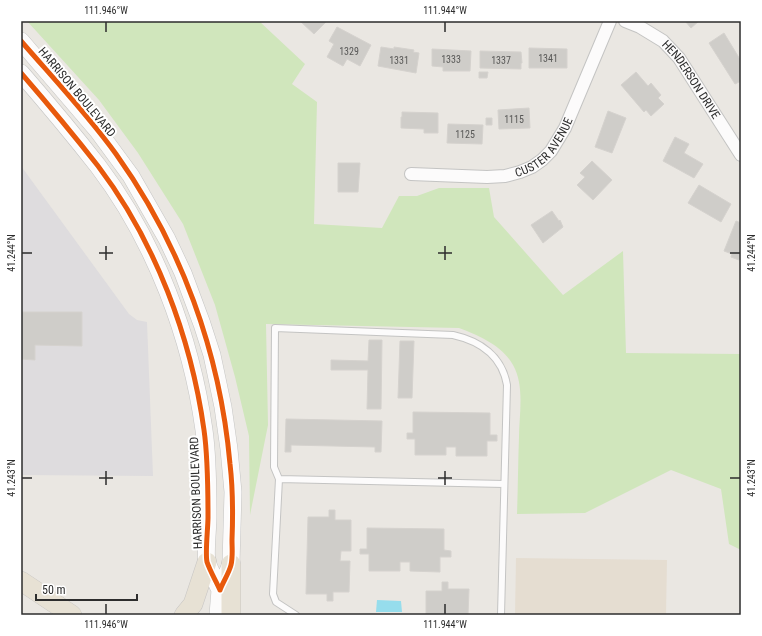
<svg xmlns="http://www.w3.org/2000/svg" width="762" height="636" font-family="'Roboto Condensed',sans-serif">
<rect width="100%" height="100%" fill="#eae7e2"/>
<!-- industrial -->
<path fill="#dedcde" d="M21 166 129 314 137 320 147 322 153 476 21 475Z"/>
<!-- education -->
<path fill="#e5ddd1" d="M516 558 667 560 666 615H515Z"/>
<!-- green -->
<path fill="#d0e6bc" d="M27 21H259L305 64 292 84 317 102 314 224 382 228 399 196H417L439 188H489L494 217 563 295 623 251 626 353 741 354V550L729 544 721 489 671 470 585 513 517 514C518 488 518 463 519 437 519 415 525 386 513 365 503 346 478 335 459 328L266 324 268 425 250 515 249 436 235 377 215 305 183 224 138 153 99 100Z"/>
<!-- water -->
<path fill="#96ddec" d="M377 600 401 601 402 612H376Z"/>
<!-- building -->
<path fill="#cfcdc9" stroke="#d5d2ce" d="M300 21H327L314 34Z
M685 21H699L691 28Z
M337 27 371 45 360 66 347 59 343 66 327 57 334 44 329 41Z
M724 33 741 61V81L735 84 709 43Z
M381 47 394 49V47L414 50 413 52 419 53 416 73 378 66Z
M529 48 567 49V68H529Z
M432 49 471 51 470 71H443V67L432 66Z
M480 51 521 52 522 63H521V69L480 68Z
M479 72H488L487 78H479Z
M636 72 648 86 651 83 661 95 658 98 664 104 651 116 646 110 644 112 621 85Z
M529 108 530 128 499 129 498 110Z
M608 111 626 118 612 153 595 147Z
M402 112 438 113V133H424V129L401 128V117H402Z
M486 118H492V125H486Z
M448 124 483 125 482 144 447 143Z
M675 137 689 144 684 153 703 164 694 178 663 161Z
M592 161 612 180 593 200 577 185 585 177 580 173Z
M338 163H360L358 192H338Z
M699 185 731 204 721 222 688 203Z
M552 211 559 221 560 220 563 227 543 243 531 225Z
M736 221 741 223V258L740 257 739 260 731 257 732 254 724 251Z
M21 312H82V346L35 345V360L21 359Z
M369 340H382L381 409H367L368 370H331V360L368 361Z
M400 341H414L412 398H398Z
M413 412 490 413V435H497V441H487V456H456V447H446V455H415V439H407V433H413Z
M286 419 382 421 381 452H375V447L291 445V452H285Z
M329 510H335V520H351V551H341L340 561H350L349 592H333V601H327V594H306L308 517H329Z
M367 528 444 529V550L451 551V557H440V572L410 571V562H400V571H369V554H360V549H367Z
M442 582H448V589H469L468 615H426V591H442Z"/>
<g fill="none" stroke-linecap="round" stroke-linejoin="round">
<defs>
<path id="service" d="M279 479 504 484
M296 615 276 602 273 594 279 479 274 467 275 328 453 335C480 341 502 356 507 385L501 615"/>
<g id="minor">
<path id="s1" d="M625 21 640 27 663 41 679 58 741 155"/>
<path id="s2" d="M411 174 487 177 505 176 520 172 532 167 542 160 551 151 565 128 610 21"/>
</g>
<path id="secondary" d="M21 41 98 131 131 176 167 239 183 273 202 324 212 355 223 407 229 449 233 492 231 564 220 590 218 615
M21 73C47 103 73 134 98 166 155 241 191 337 204 430 208 458 208 488 208 517 208 528 205 553 207 562 210 571 216 581 220 590"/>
<path id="primary" d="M231 564V615
M21 581 72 615
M184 615 193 604 207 562"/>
</defs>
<!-- service casing -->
<use href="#service" stroke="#c4c4c3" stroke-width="8"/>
<!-- minor casing -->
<use href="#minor" stroke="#c4c4c3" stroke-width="14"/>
<!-- secondary casing -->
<use href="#secondary" stroke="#c4c4c3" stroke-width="18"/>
<!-- primary casing -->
<use href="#primary" stroke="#c6c4c3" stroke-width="20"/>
<!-- service -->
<use href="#service" stroke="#fcfbfb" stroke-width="6"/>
<!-- minor -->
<use href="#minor" stroke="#fcfbfb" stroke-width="12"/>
<!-- secondary -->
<use href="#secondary" stroke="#fcfbfb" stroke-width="17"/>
<!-- primary -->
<use href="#primary" stroke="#e7e1d4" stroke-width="19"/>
<defs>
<path id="cycleway" d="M21 41C53 78 87 114 116 154 181 245 220 352 230 464 233 489 233 514 232 540 232 548 233 557 231 565 229 573 223 582 220 590
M21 73C47 103 73 134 98 166 155 241 191 337 204 430 208 458 208 488 208 517 208 528 205 553 207 562 210 571 216 581 220 590"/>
</defs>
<!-- cycleway casing -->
<use href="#cycleway" stroke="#fff" stroke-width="8"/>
<!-- cycleway -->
<use href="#cycleway" stroke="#e8590c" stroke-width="5"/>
</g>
<!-- ticks -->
<path fill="none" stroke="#2d2d2d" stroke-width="1.5" d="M106 22V32M445 22V32M106 246V260M445 246V260M22 253H32M99 253H113M438 253H452M730 253H740M106 471V485M445 471V485M22 478H32M99 478H113M438 478H452M730 478H740M106 604V614M445 604V614"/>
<g text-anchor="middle" stroke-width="4" stroke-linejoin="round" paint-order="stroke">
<!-- number labels -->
<g font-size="10" fill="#575756">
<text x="349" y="55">1329</text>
<text x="548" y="62">1341</text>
<text x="451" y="63">1333</text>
<text x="399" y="64">1331</text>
<text x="501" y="64">1337</text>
<text x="514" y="123">1115</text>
<text x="465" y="138">1125</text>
</g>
<!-- street labels -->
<g font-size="12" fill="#2d2d2d" stroke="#fff">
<text dy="4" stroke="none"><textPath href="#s1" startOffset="91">HENDERSON DRIVE</textPath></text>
<text transform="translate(77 92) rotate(50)" y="4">HARRISON BOULEVARD</text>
<text dy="4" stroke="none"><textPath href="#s2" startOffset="145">CUSTER AVENUE</textPath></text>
<text transform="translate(196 493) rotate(-92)" y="4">HARRISON BOULEVARD</text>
</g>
</g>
<!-- border -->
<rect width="762" height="636" fill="none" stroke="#ffffff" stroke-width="44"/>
<!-- scale -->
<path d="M36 594v6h101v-6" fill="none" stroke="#2d2d2d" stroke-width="2"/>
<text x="42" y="594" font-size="12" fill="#2d2d2d" stroke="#ffffff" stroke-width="3" paint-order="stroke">50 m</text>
<rect x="22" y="22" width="718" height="592" fill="none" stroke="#2d2d2d" stroke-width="1.5"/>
<g font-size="10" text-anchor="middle" fill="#2d2d2d">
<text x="106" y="14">111.946°W</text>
<text x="445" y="14">111.944°W</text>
<text transform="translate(11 253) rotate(-90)" y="4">41.244°N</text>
<text transform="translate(751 253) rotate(-90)" y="4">41.244°N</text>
<text transform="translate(11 478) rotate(-90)" y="4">41.243°N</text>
<text transform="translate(751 478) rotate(-90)" y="4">41.243°N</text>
<text x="106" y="628">111.946°W</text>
<text x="445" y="628">111.944°W</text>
</g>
</svg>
